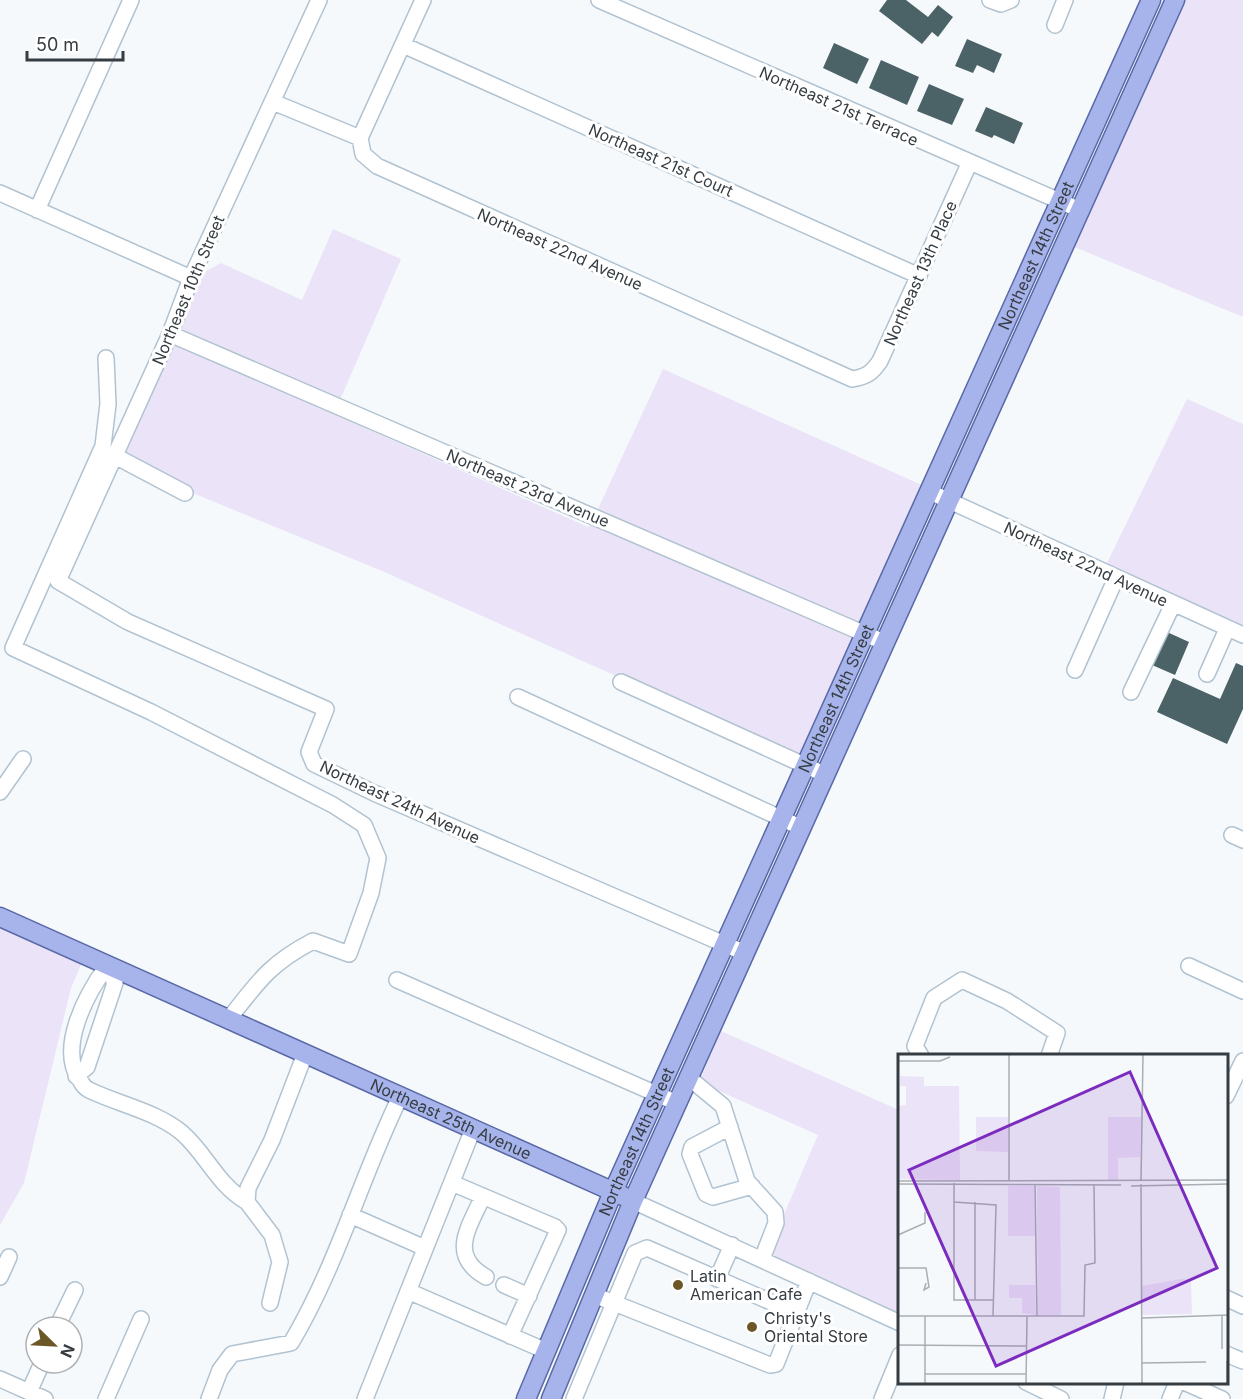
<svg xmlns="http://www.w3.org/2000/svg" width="1243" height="1399" font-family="Inter,sans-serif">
<rect width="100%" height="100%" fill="#f6f9fc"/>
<!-- green -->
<path fill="#ebe3f8" d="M1183 0H1243V317L1072 246Z
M333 229 401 259 340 400 179 331 201 274 221 263 302 300Z
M175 343 335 412 334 414 347 420 588 527 591 522 856 637 801 759 382 571 120 463Z
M663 369 924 486 861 625 597 511Z
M1187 399 1243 424V625L1106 565Z
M0 924 82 962 71 988 24 1183 0 1225Z
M721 1031 899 1110V1316L767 1254 818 1135 699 1082Z"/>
<!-- building -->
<path fill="#4b6266" d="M887 0H906L928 17 938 5 953 17 938 37 932 32 922 44 879 11Z
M967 39 1002 54 994 73 977 65 973 73 955 66Z
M834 43 869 59 857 84 823 68Z
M881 60 919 77 907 105 869 88Z
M929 84 964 99 952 125 917 111Z
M986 107 1023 123 1014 144 994 135 992 138 975 131Z
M1167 632 1189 642 1175 675 1152 665Z
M1236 663 1243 666V709L1227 744 1157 712 1173 678 1220 699Z"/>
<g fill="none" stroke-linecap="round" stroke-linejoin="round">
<defs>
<path id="minor" d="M319 0 191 278 170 334 58 581 128 622 326 709 309 752 314 764 374 793 745 953
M599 0 1080 210
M990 0 1001 4 1011 0
M1055 25 1065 0
M403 45 919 276
M273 102 360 138 363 154 377 166 852 379C866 377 872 373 880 361L969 164
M360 138 423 0
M0 193 191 278
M37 210 131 0
M170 334 886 643
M106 358 108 404 103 446 13 648 151 712 333 805 364 825 378 858 371 893 349 954 313 941C269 964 258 982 228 1020
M115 456 185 493
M930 492 1243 635
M1075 670 1116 578
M1207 674 1227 629
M621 682 826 775
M1131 692 1173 604
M518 697 802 828
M0 792 23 759
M1232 835 1243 840
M1189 966 1243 991
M397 980 677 1103
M921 1056 915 1046 934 998 962 980 1007 1001 1057 1033 1049 1056
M76 1076 87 1067 115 983 107 966C87 993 57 1048 80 1080 82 1084 85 1088 89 1090 118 1104 155 1111 181 1132 206 1153 217 1185 247 1202
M689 1078 723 1106 747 1181 775 1212 776 1223 762 1259
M1226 1096 1243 1061
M730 1127 692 1147 690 1154 706 1194 713 1197 752 1186
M452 1183 555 1227 558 1230 510 1336
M483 1196C470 1226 447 1255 486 1277
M633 1201 900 1323
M350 1215 425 1248
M0 1277 9 1257
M717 1279 732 1245
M504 1285 529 1296
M408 1291 546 1351
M594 1295 770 1365 776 1364 809 1281
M1226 1298 1243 1306
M270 1303 280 1262 272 1235 247 1202 248 1188 272 1140 305 1054
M57 1327 75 1290
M1226 1354 1243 1361
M0 1379 45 1399
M1026 1382 1061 1399
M1184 1382 1222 1399
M29 1392 42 1363
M106 1399 141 1319
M209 1399 220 1370 232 1354 291 1343C337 1266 361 1177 400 1097
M365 1399 473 1129
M574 1399 635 1253 647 1248 796 1313
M882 1399 900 1355
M1112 1399 1116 1382
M1170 1399 1177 1382"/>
<g id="major">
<path id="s1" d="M0 917 623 1196"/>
<path id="s2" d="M526 1399 613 1192 1151 0"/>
<path d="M551 1399 633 1201 1175 0"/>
</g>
</defs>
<!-- minor casing -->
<use href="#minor" stroke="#b1c3d1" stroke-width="18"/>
<!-- major casing -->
<use href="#major" stroke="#5969a7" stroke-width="21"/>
<!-- minor -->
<use href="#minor" stroke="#fff" stroke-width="15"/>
<!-- major -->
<use href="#major" stroke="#a7b3eb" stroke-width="18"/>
</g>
<!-- markers -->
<g fill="#6c5827" stroke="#fff" stroke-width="2">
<circle cx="678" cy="1285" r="6"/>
<circle cx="752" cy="1327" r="6"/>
</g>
<g text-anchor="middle" stroke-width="6" stroke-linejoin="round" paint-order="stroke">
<!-- street labels -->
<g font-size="16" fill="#353d42" stroke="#fff">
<text transform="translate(839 106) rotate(24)" y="6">Northeast 21st Terrace</text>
<text transform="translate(661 160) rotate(24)" y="6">Northeast 21st Court</text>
<text transform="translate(560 249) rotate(24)" y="6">Northeast 22nd Avenue</text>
<text dy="6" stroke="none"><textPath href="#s2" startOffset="1252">Northeast 14th Street</textPath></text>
<text transform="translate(920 273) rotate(-66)" y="6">Northeast 13th Place</text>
<text transform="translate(188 290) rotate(-67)" y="6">Northeast 10th Street</text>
<text transform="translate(528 488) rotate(23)" y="6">Northeast 23rd Avenue</text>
<text transform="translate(1086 564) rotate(25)" y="6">Northeast 22nd Avenue</text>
<text dy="6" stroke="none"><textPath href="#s2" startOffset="766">Northeast 14th Street</textPath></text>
<text transform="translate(400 802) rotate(25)" y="6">Northeast 24th Avenue</text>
<text dy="6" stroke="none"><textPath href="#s1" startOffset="494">Northeast 25th Avenue</textPath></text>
<text dy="6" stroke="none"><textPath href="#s2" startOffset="280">Northeast 14th Street</textPath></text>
</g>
<!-- poi labels -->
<g font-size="16" fill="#353d42" stroke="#fff" text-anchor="start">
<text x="690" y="1282">Latin<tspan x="690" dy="18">American Cafe</tspan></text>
<text x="764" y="1324">Christy's<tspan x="764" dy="18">Oriental Store</tspan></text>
</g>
</g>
<!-- overview -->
<g transform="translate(898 1054)">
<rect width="330" height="330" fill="#f6f9fc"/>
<path d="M2 22 26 23V32H61L62 126 0 125V52L8 51V32H2ZM78 63H110V98L78 97ZM210 63H243L242 103 220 104V126H210ZM110 132H136L137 182H110ZM139 132 162 133 163 261H140ZM283 225 293 226 294 260 244 261V232ZM111 231H137L138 261 124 259V244H111Z" fill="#ebe3f8"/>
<path fill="none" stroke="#a9aeb2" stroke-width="1.5" d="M0 7H42L52 3M0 127 330 126M111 127V1M243 127 245 1M56 129V246H95M0 130 223 131M243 130 244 329M137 131 139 262M233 132 330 130M56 148 98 151 95 262M0 181 27 169V158M0 214H28L31 233 26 236 28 229M77 246V148M324 261V295M0 262H186L187 211 197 209 196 131M244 264 330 261M0 291 129 292M244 309 308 308M27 320H128M27 329V262M128 329 129 263M329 329V307"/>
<path fill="#7b2cbf" fill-opacity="0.15" stroke="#7b2cbf" stroke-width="3" d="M232 18 319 214 98 312 11 116Z"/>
<rect width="330" height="330" fill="none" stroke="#353d42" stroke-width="3"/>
</g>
<!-- north arrow -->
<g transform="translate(54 1345) rotate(114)"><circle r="28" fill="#ffffff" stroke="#aeb1b3" stroke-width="1.5"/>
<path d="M0-4.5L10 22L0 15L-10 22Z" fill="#6c5827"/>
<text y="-9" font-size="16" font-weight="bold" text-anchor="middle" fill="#353d42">N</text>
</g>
<!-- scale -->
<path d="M27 51v9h96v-9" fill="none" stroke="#353d42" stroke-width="3"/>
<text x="36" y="51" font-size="18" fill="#353d42" stroke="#ffffff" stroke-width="4.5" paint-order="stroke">50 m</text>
</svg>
